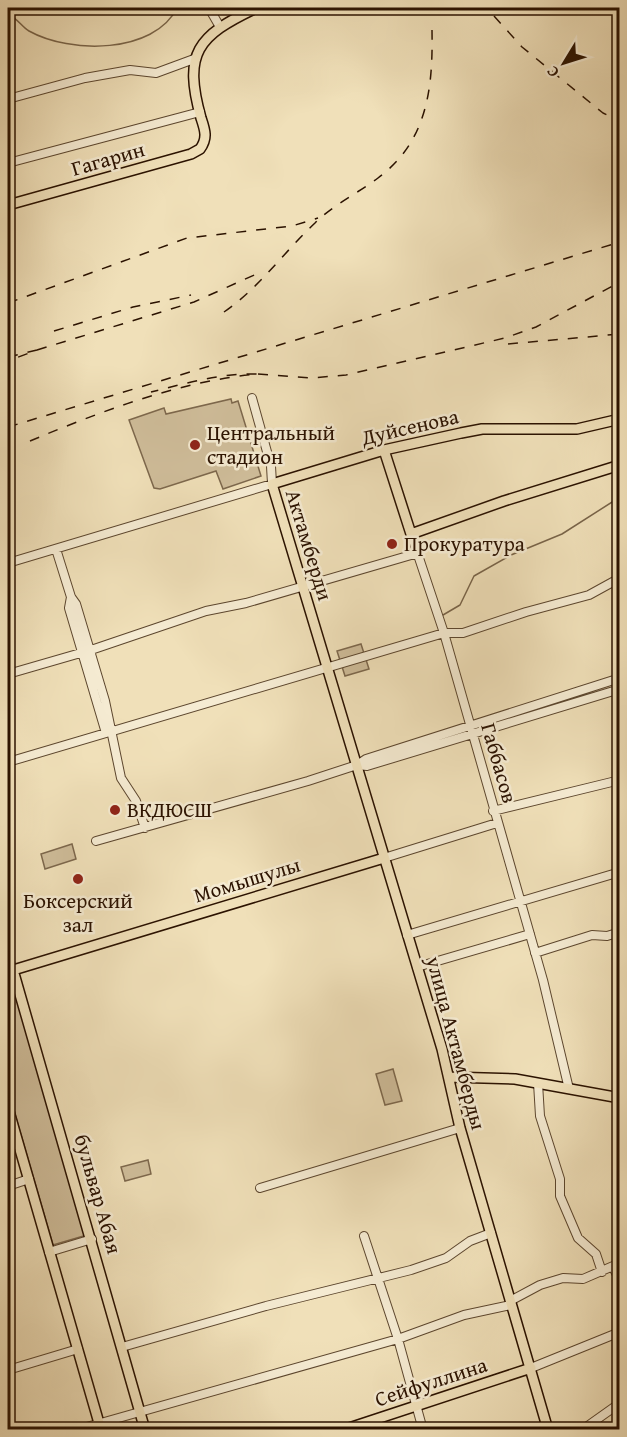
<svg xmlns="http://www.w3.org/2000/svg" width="627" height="1437" font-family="'Gentium Book Plus',serif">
<rect width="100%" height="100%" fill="#f0e0b9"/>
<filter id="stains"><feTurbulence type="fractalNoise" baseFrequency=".00333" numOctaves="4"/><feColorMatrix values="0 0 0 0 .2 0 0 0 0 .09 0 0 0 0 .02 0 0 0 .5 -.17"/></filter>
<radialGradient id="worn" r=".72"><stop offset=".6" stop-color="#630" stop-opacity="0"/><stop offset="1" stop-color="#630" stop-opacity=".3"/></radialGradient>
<!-- park -->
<path fill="#cfbd9a" stroke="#7d684d" stroke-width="1.5" d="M231 399 232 403 238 401 261 476 223 489 216 471 160 489 154 488 129 420 164 408 166 414Z
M361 644 369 669 345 676 337 651Z
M72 844 76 859 45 869 41 854Z
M13 983 87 1235 53 1245 8 1090V985Z
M393 1069 402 1101 385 1105 376 1074Z
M148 1160 151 1174 125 1181 121 1167Z"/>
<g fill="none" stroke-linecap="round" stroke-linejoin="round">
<!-- stream -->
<path stroke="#796449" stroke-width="1.5" d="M8 14C18 19 22 27 29 31 70 54 154 54 177 8
M443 615 460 605 474 576 511 555 562 534 620 497"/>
<defs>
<path id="minor" d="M209 8 220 27
M8 99 85 78 130 70 156 73 194 59
M8 163 200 112
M411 534 444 633 543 980 569 1089
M56 549 71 597 76 604 105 701 121 778 136 801 145 828
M8 563 272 484 271 466 252 398
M71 597 69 608 106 733
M8 674 91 650 206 611 246 603 418 553
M8 762 444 633H463L526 612 589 595 620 578
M357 765 367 766 620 689
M493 811 620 780
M96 841 308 781 357 765 366 759 620 678
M384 858 497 823
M407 935 620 872
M8 953 12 970
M535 953 592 935 607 936 620 932
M417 967 530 934
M538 1083 540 1116 560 1179V1196L578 1238 596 1254 602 1272
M8 1186 29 1179
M260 1188 460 1128
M364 1236 398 1339 423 1430
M49 1252 92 1239
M613 1267 620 1281
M510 1301 540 1285 563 1278 583 1279 620 1263
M122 1347 266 1306 411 1270 446 1258 470 1241 491 1233
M531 1368 620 1332
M8 1370 78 1349
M76 1430 398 1339 464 1315 511 1305
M582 1430 620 1403"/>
<path id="major" d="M8 205 191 154 200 149C208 138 205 130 201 118 183 53 197 36 256 8
M384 450 411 534 504 501 620 465
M13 970 145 1430
M10 971 384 858
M449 1077 515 1079 620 1098
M8 1108 101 1430
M343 1430 531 1368
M548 1430 460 1128 442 1049 272 484 384 450 461 433 482 429H577L620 419"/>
</defs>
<!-- minor casing -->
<use href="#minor" stroke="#5c462e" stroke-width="10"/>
<!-- major casing -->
<use href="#major" stroke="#2b1200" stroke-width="12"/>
<!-- minor -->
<use href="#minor" stroke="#f5ebd2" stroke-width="8"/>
<!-- major -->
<use href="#major" stroke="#f0e0b9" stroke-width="9"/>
<!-- rail -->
<path stroke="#2b1200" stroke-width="1.5" stroke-dasharray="10 10" stroke-linecap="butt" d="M494 16 522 47 603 113 620 121
M8 303 187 238 292 226 318 218
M224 312C259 288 284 252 315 223 333 205 358 193 378 178 428 141 433 87 432 30
M54 331 133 307 191 295
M508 344 620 334
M37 350 194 302 261 272
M8 357 37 350 8 361
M258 374 311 378 346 375 505 338 536 327 620 282
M8 427 620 242
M30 441C102 411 180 381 258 374 221 373 187 383 151 392"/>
</g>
<!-- markers -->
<g fill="#8f2418" stroke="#f5ebd2" stroke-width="2">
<circle cx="195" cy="445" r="6"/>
<circle cx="392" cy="544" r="6"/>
<circle cx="115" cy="810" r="6"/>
<circle cx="78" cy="879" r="6"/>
</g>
<g text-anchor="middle" stroke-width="5" stroke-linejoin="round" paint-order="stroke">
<!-- street labels -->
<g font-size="21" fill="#2b1200" stroke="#f5ebd2">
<text transform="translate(108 159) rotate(-16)" y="7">Гагарин</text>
<text transform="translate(410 427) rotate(-13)" y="7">Дуйсенова</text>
<text transform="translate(309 545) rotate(73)" y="7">Актамберди</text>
<text transform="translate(499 763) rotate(74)" y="7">Габбасов</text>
<text transform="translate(247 880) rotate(-17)" y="7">Момышулы</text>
<text transform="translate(456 1043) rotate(75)" y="7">улица Актамберды</text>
<text transform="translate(98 1194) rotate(74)" y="7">бульвар Абая</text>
<text transform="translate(431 1382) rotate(-18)" y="7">Сейфуллина</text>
</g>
<!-- poi labels -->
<g font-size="21" fill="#2b1200" stroke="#f5ebd2" text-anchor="start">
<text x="207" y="440">Центральный<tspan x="207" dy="24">стадион</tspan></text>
<text x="404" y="551">Прокуратура</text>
<text x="127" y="817">ВКДЮСШ</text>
<text x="78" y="908" text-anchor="middle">Боксерский<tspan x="78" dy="24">зал</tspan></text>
</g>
</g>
<!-- margin -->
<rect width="627" height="1437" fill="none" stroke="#f0e0b9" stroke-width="30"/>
<rect x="9" y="9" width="609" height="1419" fill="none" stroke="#2b1200" stroke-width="3"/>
<rect x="15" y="15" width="597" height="1407" fill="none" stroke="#2b1200" stroke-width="1.5"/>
<!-- north arrow -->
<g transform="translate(564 63) rotate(232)" stroke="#f5ebd2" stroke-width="4.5" paint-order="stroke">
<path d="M0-4.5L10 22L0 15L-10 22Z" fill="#2b1200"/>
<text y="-9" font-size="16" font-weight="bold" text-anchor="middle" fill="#2b1200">С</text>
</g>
<rect width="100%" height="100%" filter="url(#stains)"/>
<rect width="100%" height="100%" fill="url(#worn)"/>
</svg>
